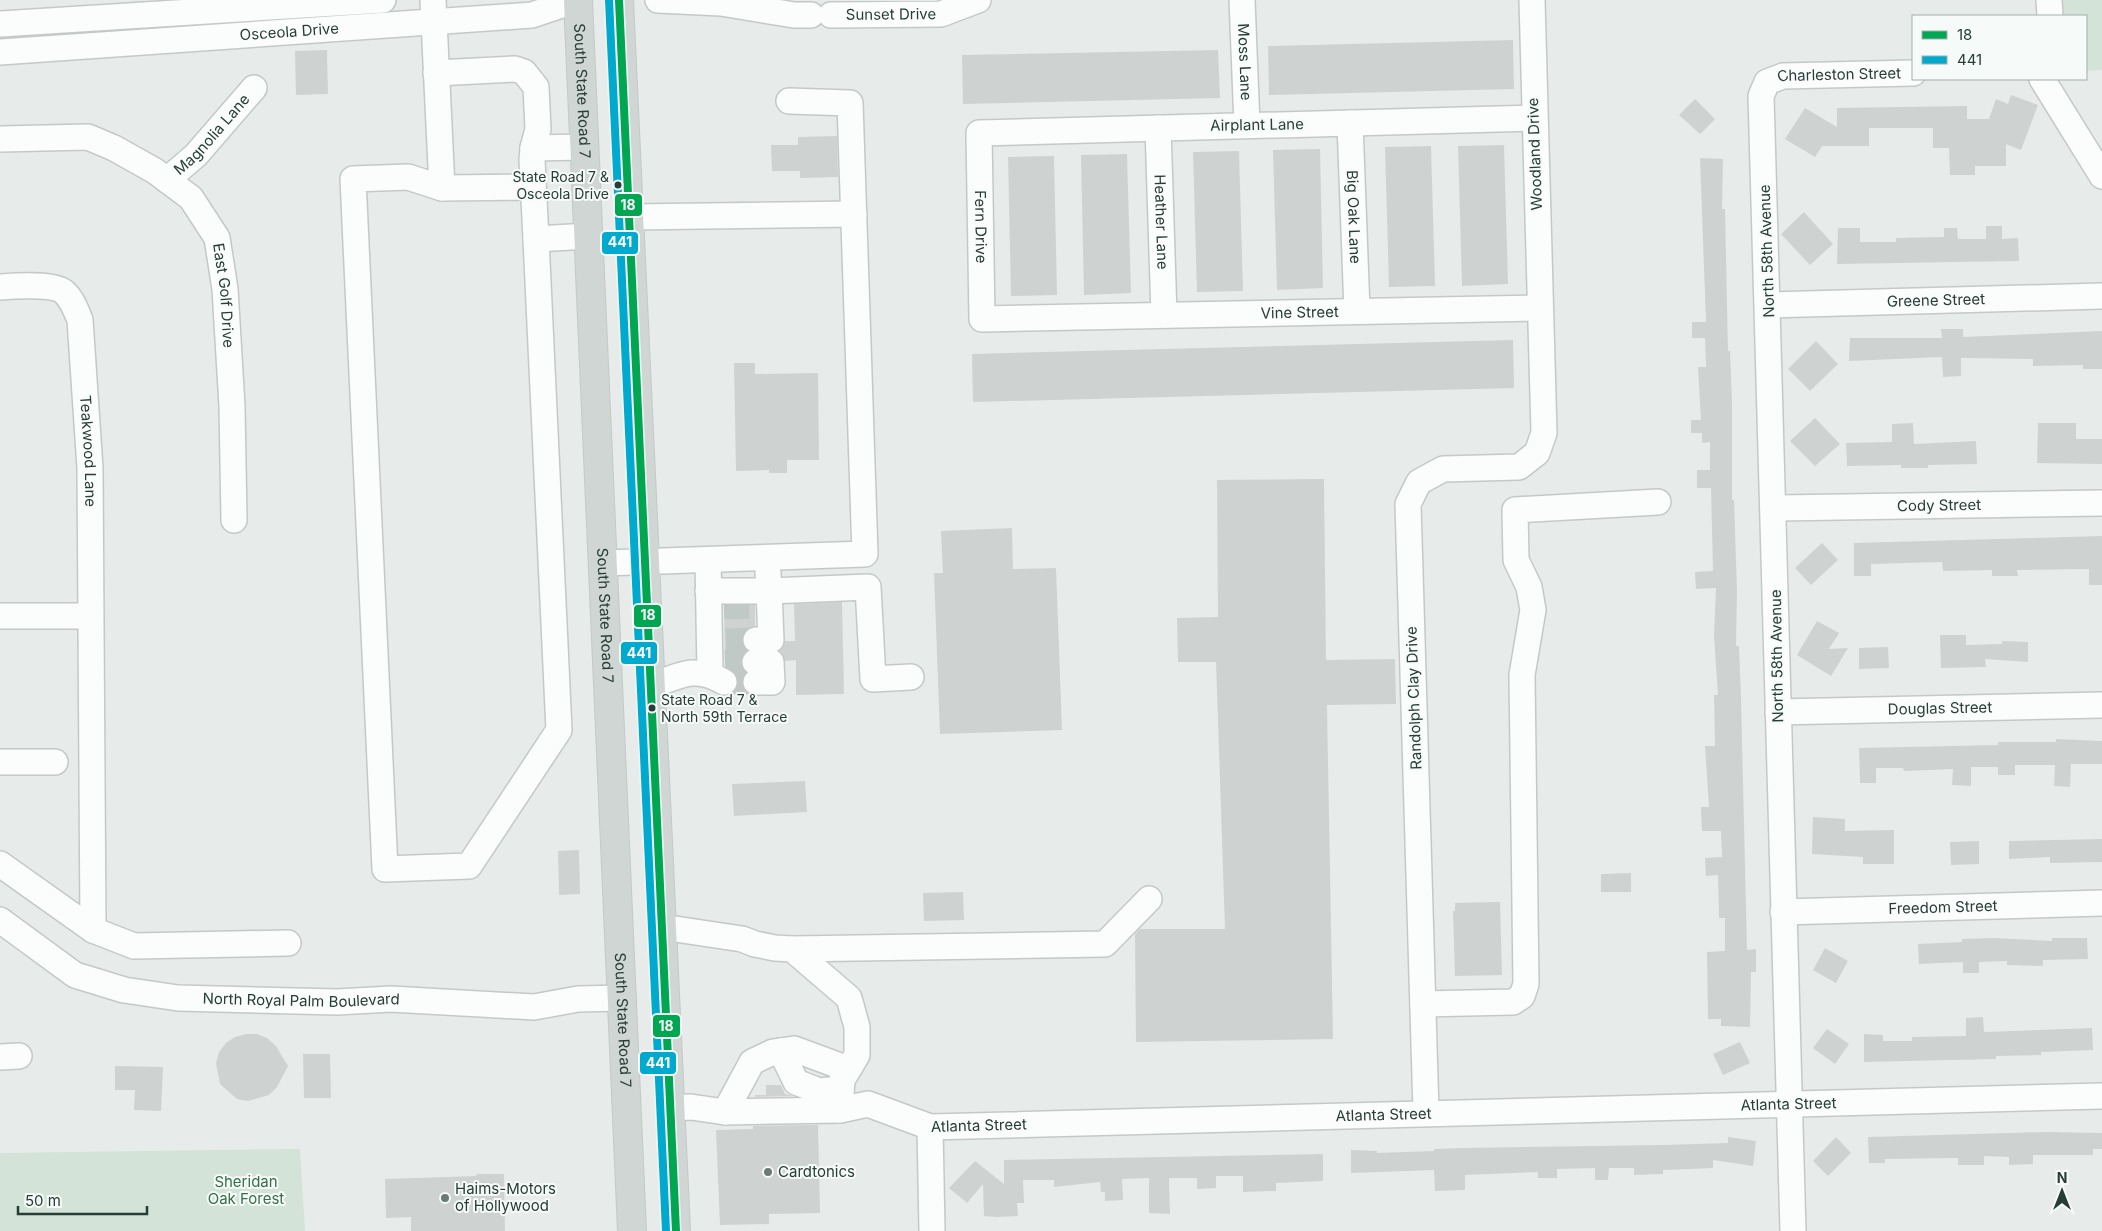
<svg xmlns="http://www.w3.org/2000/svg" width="2102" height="1231" font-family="Inter,sans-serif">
<rect width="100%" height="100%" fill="#e7ecea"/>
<!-- green -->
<path fill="#d3e3d7" d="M2061 0H2102V70L2086 71V16H2061Z
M300 1149 305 1231H0V1153Z"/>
<!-- building -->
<path fill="#ced3d1" d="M1513 40 1514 89 1269 95 1268 46Z
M327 50 328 94 296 95 295 51Z
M1218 50 1220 98 963 104 962 55Z
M2011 95 2038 105 2021 150 2006 144V166H1975V175H1950L1949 148H1933V128H1869V146H1822L1815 157 1785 139 1805 108 1837 127V108L1967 106V119H1989L1996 99 2008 104Z
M1695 99 1715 119 1700 134 1679 115Z
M837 136 838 177 800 178V171H772L771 145H798V137Z
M1504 145 1508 284 1462 286 1458 146Z
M1431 146 1435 286 1389 287 1385 147Z
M1320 149 1323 288 1277 290 1273 150Z
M1239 151 1243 291 1197 292 1193 152Z
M1127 154 1131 293 1084 295 1081 155Z
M1054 156 1057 295 1011 296 1008 157Z
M1700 158 1723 159 1722 209H1725L1728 351H1730L1732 403V500H1734L1737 591 1736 646H1739L1741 698 1747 950 1756 949V972H1751L1750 1027 1721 1026V1019H1708L1707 952 1725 951V918H1719L1718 875 1706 876 1705 858 1722 857 1721 831H1702L1701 807H1709L1705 746H1715L1714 695H1718L1714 636 1716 588 1696 589 1695 572 1713 571 1711 488H1697V470H1710V442L1702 443V433H1691V420H1701L1698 367H1706L1705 338H1692V322H1706Z
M1804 212 1833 244 1810 265 1781 234Z
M1986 226H2002V239L2018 238 2019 261 1837 264 1838 228H1860V242H1896V238L1944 237V228H1957L1958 239H1986Z
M1941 329H1963V337L2102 331V369H2083V365L2033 366V359L1961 358V376L1943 377 1942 357 1849 361 1850 338H1942Z
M1513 340 1514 388 973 402 972 354Z
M1816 341 1838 364 1810 391 1788 369Z
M734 363H755V374L818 373 819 460H787V473H769V470L736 471Z
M1815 418 1840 444 1815 466 1790 441Z
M1913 423 1914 444 1976 441 1977 464 1928 465V468H1901V465L1847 466 1846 443 1892 442V424Z
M2038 423H2076V439H2102V464L2037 463Z
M1324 479 1326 660 1395 659 1396 704 1327 705 1333 1039 1136 1042 1135 934 1140 929H1225L1216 662H1178L1177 618 1218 617 1217 480Z
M1012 528 1013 569 1056 568 1062 730 940 734 934 573H943L941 531Z
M2102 536V585H2089V569L2017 570 2018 576H1992V570L1943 571 1942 562 1871 564V576H1854V543Z
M1822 543 1838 560 1811 585 1795 568Z
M842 602 844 694 796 695V660L785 661 780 651 785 641H795L794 604Z
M724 605H755V626L744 632 742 640 747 650 741 662 746 672 742 682 743 686H737L736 675 725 666Z
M1817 621 1839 633 1829 649 1848 648 1831 676 1797 655Z
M1940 635H1966V645L2002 644V641L2028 642V662L1985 659 1986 667 1941 668Z
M1888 647 1889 668 1859 669V648Z
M2056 739 2102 741V764H2071L2070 787 2054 786 2055 765H2015V775H1998V767H1971V786L1952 785 1953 769 1904 771 1903 768H1876V783H1860L1859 748 1998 745V742H2056Z
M805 781 807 812 734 816 732 784Z
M1813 817 1845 819V831L1894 830V864H1863V857L1812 854Z
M2102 839V862L2050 863V857L2009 859V841Z
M1979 841V864L1951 865 1950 842Z
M579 850 580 894 559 895 558 851Z
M1631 873V892H1601V874Z
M963 892 964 920 924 921 923 893Z
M1500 902 1502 975 1455 976 1453 911H1455V903Z
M1993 938 2052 941V938H2087L2088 959 2043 960V966L2007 965V961L1979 962V973H1963V962L1919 964 1918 944 1962 942V939Z
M1825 948 1848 961 1836 983 1813 970Z
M1983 1017 1984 1032 2092 1028 2093 1050 2041 1052V1055L1996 1056V1059L1864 1062V1034L1883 1035V1041H1912V1037L1966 1036V1018Z
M1827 1029 1849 1044 1835 1064 1813 1048Z
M246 1034H257L267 1038 276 1046 288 1066 277 1087 269 1095 248 1101 237 1099 220 1084 216 1063 219 1052 226 1043 235 1037Z
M1740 1042 1750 1063 1723 1075 1713 1054Z
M303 1054H330L331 1098H304Z
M115 1066 163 1067 161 1111 134 1110 135 1090H115Z
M766 1085H781L785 1094 793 1096 755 1097V1095H766Z
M818 1125 820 1213 769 1214V1224L720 1225 716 1130 753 1129V1126Z
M2047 1132 2102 1133V1149H2093V1155H2033V1164L2009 1165V1157L1984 1156V1165H1958V1158L1885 1159V1163H1869L1868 1137Z
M1728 1137 1756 1141 1753 1166 1713 1160V1168L1663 1170V1174L1634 1175V1168H1609L1608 1180H1595V1168L1557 1169V1178H1538V1172L1465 1175V1190L1435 1191 1434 1170 1351 1173V1150L1377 1151V1153L1434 1151V1149L1464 1148 1663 1145 1728 1143Z
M1836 1137 1851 1153 1828 1176 1813 1161Z
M1323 1154V1181L1276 1183V1191L1243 1192V1176H1216V1188L1197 1189V1178H1169L1170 1214 1149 1213V1178L1122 1179 1123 1200 1105 1201V1192H1101L1100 1182 1054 1187V1180H1023L1024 1203H1017L1018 1216 997 1217 984 1216 983 1184 967 1203 949 1188 975 1161 1004 1184V1160Z
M477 1174H504L505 1231H411V1217L386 1218 385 1179 476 1176Z"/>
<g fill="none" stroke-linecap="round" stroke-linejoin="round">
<!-- minor-tunnel -->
<path stroke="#c1c9c6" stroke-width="25" stroke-dasharray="25 12" stroke-linecap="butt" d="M724 607 756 606
M726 641 756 640
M725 663 755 662
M724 682H756"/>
<defs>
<g id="minor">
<path d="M433 0 442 188"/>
<path d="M658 0 721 3 794 15H811"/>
<path id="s1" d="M1242 0 1247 125"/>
<path d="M2049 0 2050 16"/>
<path id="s2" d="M831 15 941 14 978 0"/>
<path d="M0 24 383 0"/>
<path id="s3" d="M0 52 532 15 577 0"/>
<path d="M436 73 515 69 524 72 536 87 538 129 533 148 532 160 536 239 559 730 469 866 385 869 353 179 408 177 442 188 533 187"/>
<path d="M2042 79 2102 176"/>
<path id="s4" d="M1534 118 979 133 982 319 1540 308"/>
<path id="s5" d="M1350 123 1357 311"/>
<path id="s6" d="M1158 128 1164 315"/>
<path id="s7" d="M0 139 88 137 114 148 155 171 191 198 217 238 225 289 232 406 234 520"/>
<path d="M533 148 585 147"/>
<path id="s8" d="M167 180 196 155 254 88"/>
<path d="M629 217 854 214"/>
<path d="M536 239 589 236"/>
<path id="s9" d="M0 287C13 286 54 283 64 292 72 299 76 310 80 320L90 468 93 930"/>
<path id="s10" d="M1768 305 2102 296"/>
<path id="s11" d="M1775 508 2102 503"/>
<path d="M708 560 710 673"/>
<path d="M604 563 865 554 850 103 789 101"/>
<path d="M708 591H769L768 573"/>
<path d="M0 616H90"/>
<path d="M756 640H771L769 591 868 587 873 679 911 677"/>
<path d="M755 662H771L772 682H756"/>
<path d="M652 686C680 675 696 665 724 682"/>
<path id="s12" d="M1778 712 2102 705"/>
<path d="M0 762H55"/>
<path d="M0 864 93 930 134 946 288 943"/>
<path id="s13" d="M1783 912 2102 903"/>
<path id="s14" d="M0 920 75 975 124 990 178 998 337 1002 391 999 534 1007 578 999 623 998"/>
<path d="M662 927 742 939 755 944 775 948 792 949 849 998 857 1027V1055L842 1080 840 1110"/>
<path d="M792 949 1105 944 1149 899"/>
<path d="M1423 1004 1513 1002 1522 996 1526 984 1522 675 1533 610 1529 587 1516 560 1515 510 1658 502"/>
<path d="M781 1051 796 1082 819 1091 841 1089"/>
<path d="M0 1057 19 1056"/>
<path id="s15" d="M670 1108 691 1107 725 1112 840 1110 868 1104 930 1127 2102 1096"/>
<path d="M725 1112 752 1062 773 1052 794 1049 848 1069"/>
<path d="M1426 1112 1408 504 1419 482 1443 469 1519 467 1537 453 1544 433 1532 0"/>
<path d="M930 1127 932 1231"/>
<path id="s16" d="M1793 1231 1761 96 1767 82 1783 76 1913 73"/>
</g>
<g id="major">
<path id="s17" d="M578 0 632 1231"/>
<path d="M619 0 676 1231"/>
</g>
</defs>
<!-- minor casing -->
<use href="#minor" stroke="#c4c9c7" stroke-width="28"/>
<!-- major casing -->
<use href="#major" stroke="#c3cac8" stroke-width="30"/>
<!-- minor -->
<use href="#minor" stroke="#fbfcfc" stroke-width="25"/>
<!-- major -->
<use href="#major" stroke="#d0d6d4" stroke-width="28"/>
<defs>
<path id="bus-1" d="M619 0 676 1231"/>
<path id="bus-2" d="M609 0 666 1231"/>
</defs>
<!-- bus-1 casing -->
<use href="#bus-1" stroke="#f6faf8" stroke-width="11"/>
<!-- bus-2 casing -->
<use href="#bus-2" stroke="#f6faf8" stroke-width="11"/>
<!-- bus-1 -->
<use href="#bus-1" stroke="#00a651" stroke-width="8"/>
<!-- bus-2 -->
<use href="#bus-2" stroke="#00a9ce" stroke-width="8"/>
</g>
<!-- markers -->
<g fill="#273d37" stroke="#f6faf8" stroke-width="2">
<circle cx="618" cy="185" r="4.5"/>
<circle cx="652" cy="708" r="4.5"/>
</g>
<g fill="#6a7a76" stroke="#f6faf8" stroke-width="2">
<circle cx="768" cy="1172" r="5"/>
<circle cx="445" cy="1198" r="5"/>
</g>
<g text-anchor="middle" stroke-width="4" stroke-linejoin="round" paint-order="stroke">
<!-- bus labels -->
<g font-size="14" fill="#273d37" stroke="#f6faf8" text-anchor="end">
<text x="609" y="182">State Road 7 &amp;<tspan x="609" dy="17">Osceola Drive</tspan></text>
<text x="661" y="705" text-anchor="start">State Road 7 &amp;<tspan x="661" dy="17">North 59th Terrace</tspan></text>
</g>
<!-- street labels -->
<g font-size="15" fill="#273d37" stroke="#f6faf8">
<text dy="5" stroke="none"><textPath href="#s2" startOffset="60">Sunset Drive</textPath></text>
<text dy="5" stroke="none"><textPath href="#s3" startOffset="290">Osceola Drive</textPath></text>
<text dy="5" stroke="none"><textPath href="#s1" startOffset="62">Moss Lane</textPath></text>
<text dy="5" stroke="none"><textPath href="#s16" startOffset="1224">Charleston Street</textPath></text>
<text dy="5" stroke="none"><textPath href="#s17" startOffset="91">South State Road 7</textPath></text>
<text transform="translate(1257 125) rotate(-1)" y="5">Airplant Lane</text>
<text dy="5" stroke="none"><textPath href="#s8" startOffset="64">Magnolia Lane</textPath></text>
<text transform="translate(1535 154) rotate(-92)" y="5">Woodland Drive</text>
<text dy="5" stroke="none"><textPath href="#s5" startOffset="94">Big Oak Lane</textPath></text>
<text dy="5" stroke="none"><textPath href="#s6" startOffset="94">Heather Lane</textPath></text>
<text dy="5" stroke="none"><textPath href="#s4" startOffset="649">Fern Drive</textPath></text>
<text transform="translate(1767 251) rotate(-92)" y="5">North 58th Avenue</text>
<text dy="5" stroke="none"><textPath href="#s7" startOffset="314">East Golf Drive</textPath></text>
<text dy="5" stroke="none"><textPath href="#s10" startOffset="168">Greene Street</textPath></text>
<text dy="5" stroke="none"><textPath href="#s4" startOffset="1059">Vine Street</textPath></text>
<text dy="5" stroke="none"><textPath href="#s9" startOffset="229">Teakwood Lane</textPath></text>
<text dy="5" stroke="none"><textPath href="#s11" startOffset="164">Cody Street</textPath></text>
<text dy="5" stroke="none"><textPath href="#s17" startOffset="616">South State Road 7</textPath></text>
<text transform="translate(1777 656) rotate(-91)" y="5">North 58th Avenue</text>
<text transform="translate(1414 698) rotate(-92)" y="5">Randolph Clay Drive</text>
<text dy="5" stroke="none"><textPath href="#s12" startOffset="162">Douglas Street</textPath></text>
<text dy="5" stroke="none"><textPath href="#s13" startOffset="160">Freedom Street</textPath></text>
<text dy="5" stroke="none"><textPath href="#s14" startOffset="322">North Royal Palm Boulevard</textPath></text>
<text dy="5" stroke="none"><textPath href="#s17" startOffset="1021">South State Road 7</textPath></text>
<text dy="5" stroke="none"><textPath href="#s15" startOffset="1124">Atlanta Street</textPath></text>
<text dy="5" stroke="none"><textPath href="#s15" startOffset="719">Atlanta Street</textPath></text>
<text dy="5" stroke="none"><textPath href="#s15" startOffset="314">Atlanta Street</textPath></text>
</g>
<!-- poi labels -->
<g font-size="15" fill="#273d37" stroke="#f6faf8" text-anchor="start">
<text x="778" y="1177">Cardtonics</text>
<text x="455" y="1194">Haims-Motors<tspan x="455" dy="17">of Hollywood</tspan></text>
</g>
<!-- park labels -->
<g font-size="15" fill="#35704a" stroke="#f6faf8">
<text x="246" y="1187">Sheridan<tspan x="246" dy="17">Oak Forest</tspan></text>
</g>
</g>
<g stroke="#f6faf8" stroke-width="2">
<rect x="614" y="193" width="29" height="24" rx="5" fill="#00a651"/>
<rect x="601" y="231" width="38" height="24" rx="5" fill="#00a9ce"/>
<rect x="633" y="604" width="29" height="24" rx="5" fill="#00a651"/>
<rect x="620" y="641" width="38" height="24" rx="5" fill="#00a9ce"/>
<rect x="652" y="1014" width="29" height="24" rx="5" fill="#00a651"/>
<rect x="639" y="1051" width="38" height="24" rx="5" fill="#00a9ce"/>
</g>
<g font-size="14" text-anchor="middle" font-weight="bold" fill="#fff">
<text x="628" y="210">18</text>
<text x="620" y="247">441</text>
<text x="648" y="620">18</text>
<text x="639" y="658">441</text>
<text x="666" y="1031">18</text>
<text x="658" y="1068">441</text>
</g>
<!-- legend -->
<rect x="1912" y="15" width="175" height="65" fill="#f6faf8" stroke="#a3aeab"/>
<rect x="1922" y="31" width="25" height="8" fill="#00a651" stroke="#a3aeab"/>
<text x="1957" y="40" font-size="15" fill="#273d37">18</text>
<rect x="1922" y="56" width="25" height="8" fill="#00a9ce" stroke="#a3aeab"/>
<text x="1957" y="65" font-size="15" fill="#273d37">441</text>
<!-- north arrow -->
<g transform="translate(2062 1191)" stroke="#f6faf8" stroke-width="4" paint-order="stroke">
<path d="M0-4L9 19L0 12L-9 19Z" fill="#273d37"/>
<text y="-8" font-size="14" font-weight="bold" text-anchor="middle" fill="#273d37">N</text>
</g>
<!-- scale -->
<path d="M18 1206v8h129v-8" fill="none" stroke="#273d37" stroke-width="2.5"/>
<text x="25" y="1206" font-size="15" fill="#273d37" stroke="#f6faf8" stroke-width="4" paint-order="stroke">50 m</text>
</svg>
